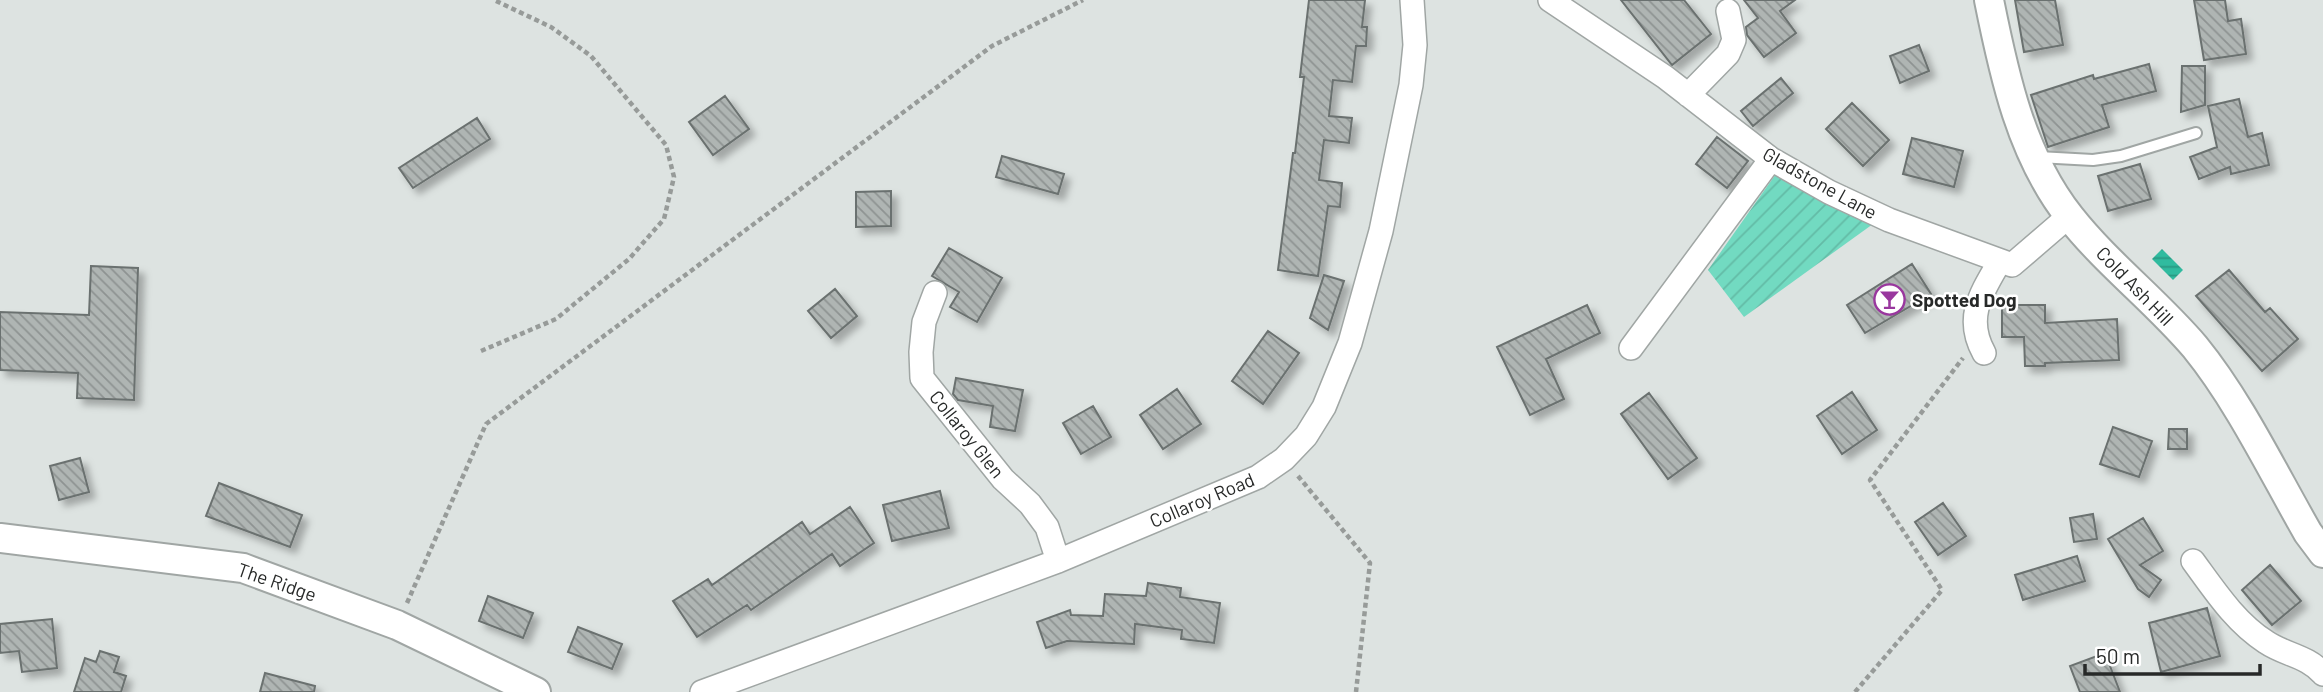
<svg xmlns="http://www.w3.org/2000/svg" width="2323" height="692" font-family="Barlow,sans-serif">
<defs>
<pattern id="garden-furrows" width="10" height="10" patternUnits="userSpaceOnUse" patternTransform="scale(1.75)"><rect width="10" height="10" fill="#72dac1"/><path d="M-1 1l2-2M0 10L10 0M9 11l2-2" fill="none" stroke="#63bba6"/></pattern>
<pattern id="water-rules" width="6" height="5" patternUnits="userSpaceOnUse" patternTransform="scale(1.75)"><rect width="6" height="5" fill="#30bb9f"/><path d="M0 2.5h6" fill="none" stroke="#299882"/></pattern>
<pattern id="building-back-hatch" width="6" height="6" patternUnits="userSpaceOnUse" patternTransform="scale(1.75)"><rect width="6" height="6" fill="#afb5b3"/><path d="M-1 5l2 2M0 0l6 6M5-1l2 2" fill="none" stroke="#8e9392"/></pattern>
<filter id="shadow"><feDropShadow dx="6" dy="6" stdDeviation="3.5" flood-color="#0004"/></filter>
</defs>
<rect width="100%" height="100%" fill="#dde3e1"/>
<!-- garden -->
<path fill="url(#garden-furrows)" d="M1778 171 1873 224 1744 317 1708 270Z"/>
<!-- water -->
<path fill="url(#water-rules)" d="M2162 249 2183 270 2173 280 2152 259Z"/>
<!-- building -->
<path fill="url(#building-back-hatch)" stroke="#6b716f" stroke-width="2" filter="url(#shadow)" d="M1309 0H1365L1362 27H1367L1366 46H1356L1352 82 1333 80 1329 116 1352 118 1349 143 1324 140 1319 180 1342 183 1340 207 1328 206 1318 276 1278 270 1293 153H1295L1304 77H1300Z
M1621 0H1684L1711 34 1672 65Z
M1744 0H1795L1780 11 1796 33 1764 57 1747 35 1746 27 1758 18Z
M2015 0H2055L2063 45 2024 52Z
M2194 0H2225L2228 21 2241 19 2246 54 2204 60Z
M1919 45 1929 71 1900 83 1890 56Z
M2149 64 2156 91 2102 105 2109 127 2048 147 2031 95 2093 75 2094 79Z
M2182 66H2205V105L2181 112Z
M1781 78 1793 93 1753 126 1741 111Z
M725 96 749 129 713 155 689 122Z
M2239 99 2248 137 2262 133 2269 165 2231 174 2230 167 2199 179 2190 157 2217 147 2208 106Z
M1852 103 1889 140 1863 166 1826 129Z
M477 118 490 139 413 188 399 168Z
M1717 137 1748 161 1727 188 1696 164Z
M1912 138 1963 151 1954 187 1903 174Z
M1002 156 1064 174 1058 194 996 177Z
M2140 164 2151 199 2108 211 2098 176Z
M891 191V226L856 227V192Z
M949 248 1002 278 977 322 950 307 959 292 932 276Z
M1912 264 1931 294 1865 333 1847 305Z
M91 266 138 268 134 400 77 398 78 373 0 370V312L89 315Z
M2229 270 2265 312 2270 308 2298 339 2262 371 2196 296Z
M1324 275 1344 281 1328 330 1310 318Z
M835 289 857 316 831 338 808 311Z
M1587 305 1600 333 1546 359 1564 399 1530 415 1497 347Z
M2002 305H2045V323L2117 319 2119 360 2045 363V366H2025L2024 337H2002Z
M1268 331 1299 353 1263 404 1232 381Z
M956 378 1023 390 1015 431 990 427 993 406 958 400 953 394Z
M1177 389 1201 424 1163 449 1140 415Z
M1852 392 1877 430 1842 454 1817 416Z
M1649 393 1697 458 1668 479 1621 414Z
M1093 406 1111 437 1081 454 1063 423Z
M2113 427 2152 441 2139 477 2100 464Z
M2169 429H2187V449H2168Z
M80 458 89 492 59 500 50 466Z
M219 483 302 515 290 547 206 516Z
M940 491 949 528 892 541 883 505Z
M1943 503 1966 536 1938 555 1915 522Z
M850 507 874 543 840 566 832 554 751 610 747 605 697 637 673 601 708 579 712 585 802 522 810 534Z
M2093 514 2097 539 2074 542 2070 518Z
M2143 518 2163 551 2140 565 2161 580 2149 597 2138 589 2108 539Z
M2077 556 2085 581 2023 600 2015 575Z
M2270 565 2301 601 2272 625 2242 590Z
M1148 583 1181 588 1180 597 1220 603 1214 643 1181 639 1182 630 1135 624 1134 644 1067 641 1046 648 1037 622 1070 610 1071 615 1103 616 1105 594 1146 596Z
M488 596 533 613 523 638 479 621Z
M2207 608 2220 656 2161 672 2149 623Z
M52 619 57 668 22 672 19 651 0 653V624Z
M578 627 622 644 612 669 568 652Z
M100 651 119 657 114 672 126 676 121 692H74L85 658 96 662Z
M2105 653 2120 692H2080L2070 666Z
M265 673 315 686 314 692H260Z"/>
<g fill="none" stroke-linecap="round" stroke-linejoin="round">
<defs>
<path id="service" d="M2038 157 2093 160 2121 156 2196 133"/>
<path id="minor" d="M1550 0 1665 77 1771 159 1829 192 1889 220 2012 265 2069 216
M1688 95 1728 54 1734 40 1728 11
M935 293 924 322 921 352 922 378 1003 479 1030 504 1047 527 1058 561
M1631 348 1771 159
M1984 353C1964 317 1982 292 2000 261
M2193 561C2215 591 2235 622 2266 642 2285 655 2308 656 2323 674
M702 692 1058 561 1258 477 1284 459 1306 436 1324 407 1350 343 1381 231 1411 85 1415 45 1412 0"/>
<path id="tertiary" d="M1989 0C2004 75 2021 155 2070 217 2107 264 2156 301 2195 347 2239 401 2273 472 2308 533L2323 553
M0 538 243 568 397 625 536 692"/>
</defs>
<!-- service casing -->
<use href="#service" stroke="#a0a6a4" stroke-width="14"/>
<!-- minor casing -->
<use href="#minor" stroke="#a0a6a4" stroke-width="26"/>
<!-- tertiary casing -->
<use href="#tertiary" stroke="#a0a6a4" stroke-width="32"/>
<!-- path -->
<path stroke="#979b99" stroke-width="4.5" stroke-dasharray="5 3.5" stroke-linecap="butt" d="M481 351 556 319 629 259 664 219 674 177 666 145 591 56 551 27 494 0
M1298 476 1370 563 1356 692
M407 603 486 424 992 46 1083 0
M1855 692 1942 590 1870 480 1963 358"/>
<!-- service -->
<use href="#service" stroke="#fff" stroke-width="10"/>
<!-- minor -->
<use href="#minor" stroke="#fff" stroke-width="23"/>
<!-- tertiary -->
<use href="#tertiary" stroke="#fff" stroke-width="28"/>
</g>
<!-- icons -->
<defs>
<symbol id="bar-ring" viewBox="-11 -11 22 22"><circle r="9.5" fill="#fff" stroke="#99379e" stroke-width="1.5"/><path d="M-6-5H6L.8 .8V4.5H3.5V6h-7V4.5H-.8V.8Z" fill="#99379e"/></symbol>
</defs>
<g fill-rule="evenodd">
<use href="#bar-ring" x="1872" y="282" width="35" height="35"/>
</g>
<g text-anchor="middle" stroke-width="5" stroke-linejoin="round" paint-order="stroke">
<!-- street labels -->
<g font-size="19" fill="#272928" stroke="#fff">
<text transform="translate(1820 183) rotate(29)" y="7">Gladstone Lane</text>
<text transform="translate(2135 286) rotate(46)" y="7">Cold Ash Hill</text>
<text transform="translate(967 434) rotate(51)" y="7">Collaroy Glen</text>
<text transform="translate(1202 500) rotate(-23)" y="7">Collaroy Road</text>
<text transform="translate(277 582) rotate(19)" y="7">The Ridge</text>
</g>
<!-- poi labels -->
<g font-size="19" font-weight="bold" fill="#272928" stroke="#fff" text-anchor="start">
<text x="1912" y="307">Spotted Dog</text>
</g>
</g>
<!-- scale -->
<path d="M2085 664v10h175v-10" fill="none" stroke="#272928" stroke-width="3.5"/>
<text x="2096" y="664" font-size="21" fill="#272928" stroke="#ffffff" stroke-width="5" paint-order="stroke">50 m</text>
</svg>
